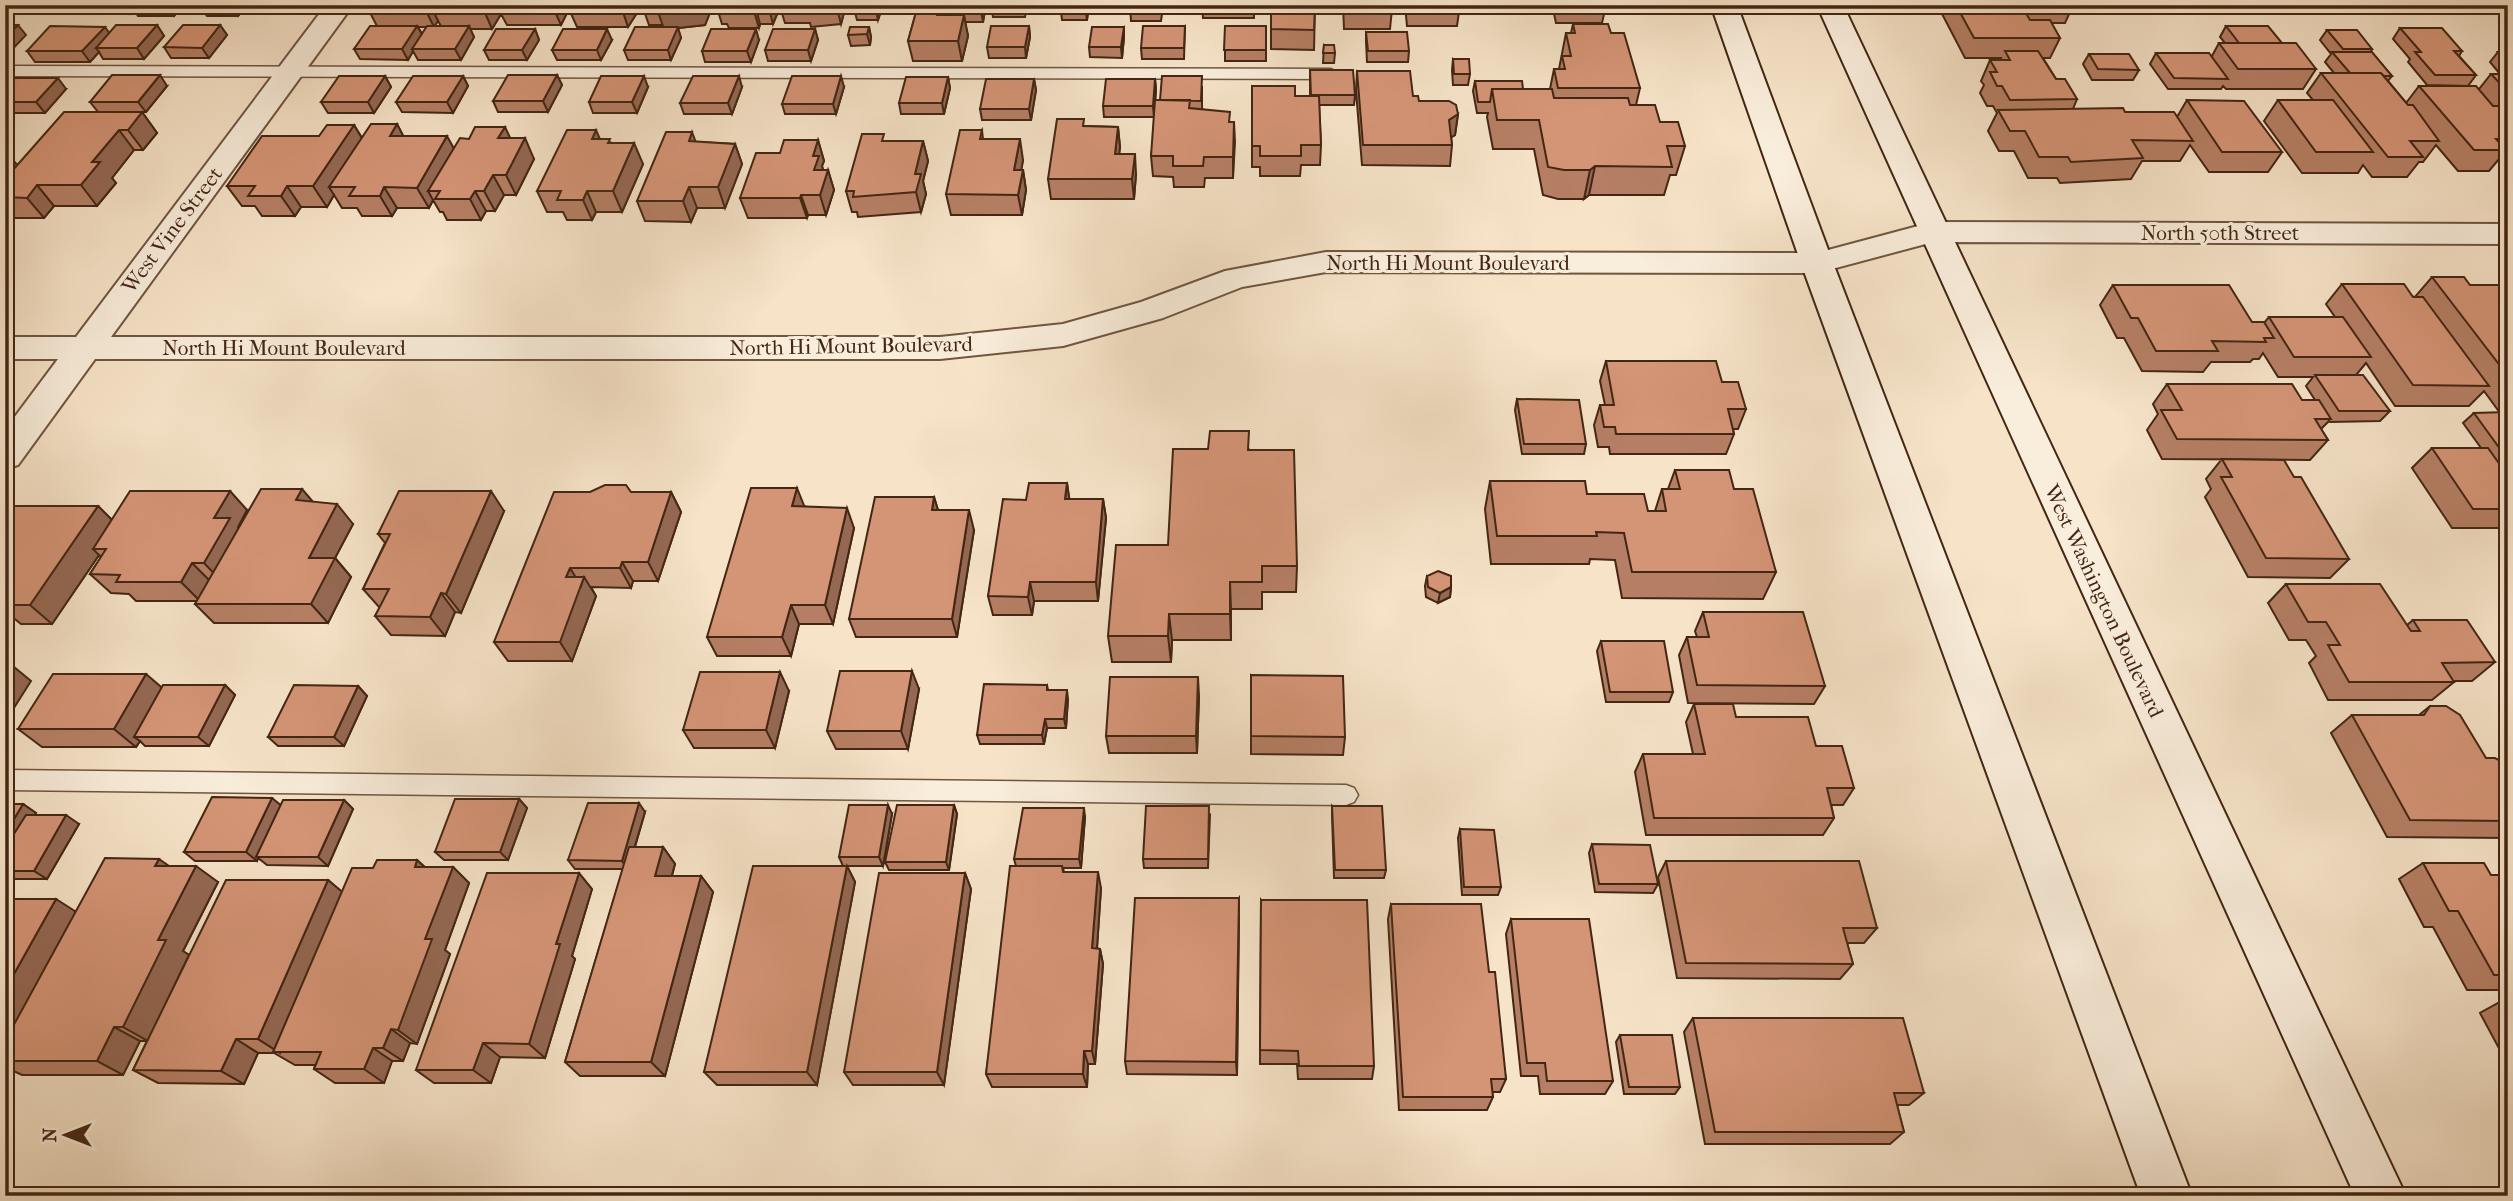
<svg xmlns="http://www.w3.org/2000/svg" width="2513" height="1201" font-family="'IM FELL French Canon',serif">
<rect width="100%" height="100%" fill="#f6e3c8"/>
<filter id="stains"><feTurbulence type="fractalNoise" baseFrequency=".00286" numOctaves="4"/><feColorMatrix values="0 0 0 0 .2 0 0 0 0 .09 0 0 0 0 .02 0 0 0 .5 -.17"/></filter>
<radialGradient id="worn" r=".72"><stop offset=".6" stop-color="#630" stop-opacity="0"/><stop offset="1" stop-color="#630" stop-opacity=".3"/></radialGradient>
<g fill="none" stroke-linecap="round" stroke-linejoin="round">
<defs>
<path id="lane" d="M5 66 1331 69 1339 74 1331 79 5 76Z
M5 770 1346 785 1354 788 1358 795 1354 802 1346 805 5 790Z"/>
<path id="street" d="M326 5H353L111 337H940L1063 324 1141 302 1225 271 1326 252 1817 253 1933 222 2508 224V244L1933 242 1817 273 1326 272 1242 287 1163 318 1063 346 940 359H95L18 465 5 469V430L58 359H5V337H76Z"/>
<path id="secondary" d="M1711 5H1737L1833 263 2192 1196H2141L1801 263Z
M1817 5H1843L2406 1196H2355Z"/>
</defs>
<!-- lane casing -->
<use href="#lane" stroke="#705540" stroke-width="3"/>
<!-- street casing -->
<use href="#street" stroke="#705540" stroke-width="4"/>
<!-- secondary casing -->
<use href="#secondary" stroke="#432613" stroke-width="4"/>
<!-- lane -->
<use href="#lane" fill="#f9eddb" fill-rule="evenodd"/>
<!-- street -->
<use href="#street" fill="#f9eddb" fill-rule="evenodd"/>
<!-- secondary -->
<use href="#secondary" fill="#f9eddb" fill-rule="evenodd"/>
</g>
<!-- wall -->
<path fill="#b67f65" stroke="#432613" stroke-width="2" fill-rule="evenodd" d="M13 5H271L267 10H243L238 16H207L200 6H182L174 16H138L134 10 130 14H74L68 6Z
M368 5H642L628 27H577L569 9 561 25H507L501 14 492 29H470L474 37 461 60H418L413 51 408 60 360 59 354 49 377 26 367 7ZM438 21 441 26H434ZM418 27H427L422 34Z
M642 5H713L705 25 678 28 681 38 671 60H628L624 50 663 27 662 25H649Z
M716 5H846L841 24 811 27 810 23H785L780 7 773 24H760L759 28H729L727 24H722Z
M853 5H912L911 11H881L878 20H857Z
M918 5H986L983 22H965L968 36 962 61H913L908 41Z
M991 5H1057L1056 11H1026L1025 17H993Z
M1060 5H1120L1119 12H1088L1087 20H1062Z
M1130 5H1180V14H1162L1161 21H1131Z
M1202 5H1254V18H1203Z
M1271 5H1315L1314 50 1271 49Z
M1343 5H1395V9H1392L1390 29H1344Z
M1405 5H1460L1457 26H1407Z
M1491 5H1610L1608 14H1604L1602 23H1556L1554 14H1535L1534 7H1491Z
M1944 5H2065L2070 12 2065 23H2051L2060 38 2050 58H2043L2056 79 2077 99 2073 109 2125 112 2177 117 2187 100 2282 152 2268 172H2209L2190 145 2180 161H2142L2131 179 2060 183 2057 178H2028L2014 151H1999L1988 131 1997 113 1993 106H1987L1980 93 1984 85 1981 81 1990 60H2000L2001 58H1965L1941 12Z
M2108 5H2162L2158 12H2113Z
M2165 5H2217V7H2166Z
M2242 5H2299L2298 7 2242 6Z
M1573 24 1611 33 1640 88 1636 105 1660 122 1685 146 1676 175H1670L1664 195H1589L1584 199H1558L1543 195 1534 149H1493L1487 117 1488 113H1477L1473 91 1475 81 1523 89H1550L1554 69H1559L1566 33H1571Z
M157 25 164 36 144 59H103L99 52 90 62H35L27 51 109 33Z
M220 25 227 35 209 58H171L164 47Z
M1029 26 1030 37 1026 58H989L987 47Z
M1185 26 1184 59H1142L1141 48Z
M1225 26H1266V61H1225Z
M2226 26 2282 43 2316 69 2303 89H2226L2223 86 2221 89H2168L2150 64 2156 53 2212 56 2219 43H2225L2220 37Z
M869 27 871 37 870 45 851 46 848 35Z
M1124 27V37L1122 58 1090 57 1089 47Z
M2400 28 2462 51 2459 56 2476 75 2468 86 2427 85 2408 62 2410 59 2393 39Z
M535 29 539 40 527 60H489L484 50Z
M815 29 818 40 811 61H768L765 50Z
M2327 30 2372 49 2371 52 2392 76 2388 81 2406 103 2419 86 2479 89 2491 74H2500L2490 62 2498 52H2508V158L2499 159 2489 171H2458L2436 145 2423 162H2419L2407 177H2372L2363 165 2358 173H2302L2264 121 2278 100H2313L2307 93 2321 73H2334L2325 62 2331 54 2320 40Z
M1366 32 1409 51 1408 62H1367L1366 42Z
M612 40 601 60H557L552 50Z
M759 40 751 62H705L702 51Z
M1324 45 1335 53 1334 63H1323Z
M2089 54 2139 70 2133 80H2092L2083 64Z
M1453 59 1470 74 1468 85H1453L1452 70Z
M1310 70 1355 95 1354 105H1319L1321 145 1320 165H1301L1300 176H1260V167H1252V86L1295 96H1310Z
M1357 71 1413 96 1419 101 1458 114 1455 135 1451 137 1452 145 1450 166 1362 165 1356 91Z
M557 75 562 85 548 112H498L493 101Z
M385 76 391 87 374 113H328L321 102Z
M463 76 468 86 453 113 402 112 396 102Z
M948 77 950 88 944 114H901L899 103Z
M1034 79 1036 90 1031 120H982L980 109Z
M1155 79 1156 89 1154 117H1104L1103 106Z
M167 86 146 112H142L157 133 143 150H134L112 178 116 183 97 206H54L44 218H7L5 216V151L17 165 98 112 90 102Z
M648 87 637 113H593L589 102Z
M742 87 732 114H684L680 103Z
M844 87 836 114H785L782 104Z
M1202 87V109L1230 122H1234L1233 178H1205L1204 187H1174L1173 177 1153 176 1151 156 1160 100Z
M5 88 66 89 45 113H5Z
M397 124 403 136 454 149 510 138 534 159 516 195H504L495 211H486L481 220H447L443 212H440L433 200 429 208H397L392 216H362L357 208H342L334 195 327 207H301L295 216H262L255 206H242L227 186 319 136 354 125 362 138Z
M1084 126 1118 127 1120 147 1119 154 1136 174 1134 199H1051L1048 179Z
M982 130 983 139 1023 160 1021 170H1023L1026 190 1022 215H951L946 194Z
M600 139 612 143 643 164 622 212H596L592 220H567L563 212H547L537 191Z
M818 140 824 161 822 166 823 170H828L834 190 826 215H808L807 218H748L740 198 780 153Z
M885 141H923L928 161 923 181 926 194 921 212 858 217 857 212H852L846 191Z
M696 142 735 144 742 164 725 208H697L691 222 645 221 637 201Z
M2432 277 2470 285 2508 289V463H2499L2508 476V528H2452L2412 468 2432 448H2481L2463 423 2474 413H2500L2484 391 2469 406H2395L2366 363 2356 375 2390 411 2380 421 2330 422 2329 421 2321 429 2328 440 2310 460 2162 459 2147 430 2158 414 2153 404 2167 384 2302 400H2315L2306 386 2313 377H2278L2263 353 2259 359H2253L2250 362H2211L2203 372 2142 371 2124 338H2117L2100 305 2113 285 2252 322 2264 323 2269 317H2335L2326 304 2342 284 2415 297Z
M1606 361 1722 382 1746 409 1738 429H1733L1734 434 1726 454H1610L1609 447H1598L1594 425 1600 405H1605L1600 381Z
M1517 399 1586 444 1584 454H1522L1515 410Z
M1249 450 1297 566 1296 592H1262V609H1231V640H1172L1171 662H1112L1108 636 1168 545Z
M2222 459 2349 559 2330 578 2248 577 2205 497 2211 489 2206 479Z
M1675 470 1734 489 1776 572 1763 599 1622 598 1615 560 1590 559 1589 564H1491L1485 509 1490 481 1587 494 1648 511H1655L1662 489H1668Z
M1067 483 1069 499H1103L1106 518 1098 601H1034L1032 615H993L988 596 1026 500Z
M631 492H671L681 512 658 581H633L631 588 591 587 596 596 572 661H508L494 642Z
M934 497 938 510 974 530 957 637H856L849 619Z
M313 502 353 524 335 558 351 577 328 623H214L195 604 197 601H136L129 594 111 593 90 574 101 557 99 555 52 624H21L5 611V506H98L112 520 247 510 238 527 239 528Z
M804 506 854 528 833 624H799L791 656H717L707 637Z
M504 511 461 613 455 612 445 636 391 635 375 616 380 608 363 589 385 543 378 534Z
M1427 576 1451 587 1450 597 1438 603 1426 597 1425 586Z
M2286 584 2407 625 2413 620 2495 662 2472 681H2454V682L2432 700H2328L2309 663 2316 656 2306 640H2289L2268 603Z
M1703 612 1825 686 1814 704 1688 703 1679 655 1687 637H1697L1695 631Z
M1601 641 1673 692 1669 702H1606L1597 651Z
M1251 675 1345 737 1343 755 1251 754Z
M225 685 235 695 209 746H145L140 741 136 747H42L18 729 161 688Z
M1047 685 1048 690 1068 699 1066 728H1047L1044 744H980L977 735Z
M358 686 367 696 344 746H278L268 737Z
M919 689 908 749H836L827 731Z
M789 691 775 748H694L683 730Z
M1199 696 1197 753H1109L1106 736Z
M1694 704 1736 717 1816 746 1854 788 1843 805H1831L1834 818 1823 835H1646L1635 772 1643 754H1693L1686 722Z
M2430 706 2486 758 2508 765V838L2387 837 2331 733 2352 715H2419Z
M519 799 527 808 508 860H444L435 852Z
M344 800 353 809 328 866 267 865 258 858 257 861H195L184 852 281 805Z
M5 804H23L36 813 35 815 79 824 47 879H5Z
M954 805 957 814 949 870H889L885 862Z
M1332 806 1386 870 1384 878H1334L1332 815Z
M645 812 635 847H663L675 864 672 876H701L713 892 665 1076H580L565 1062 623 869H575L568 860Z
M892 814 883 866H847L855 882 817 1085H717L704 1072 843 866 839 857Z
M1210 815 1208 868H1144L1143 859Z
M1085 817 1081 868H1063L1064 872 1101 888 1097 948 1100 949 1103 964 1095 1064H1088L1087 1087H992L986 1074 1016 866 1014 859Z
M1460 829 1501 887 1498 895H1462L1458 838Z
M1592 844 1658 884 1653 893 1595 892 1589 853Z
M417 860 425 867H453L469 883 445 950 450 954 417 1044 410 1043 403 1061H392L384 1083H335L314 1069 315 1065H295L274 1053H258L244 1084 158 1083 133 1070 147 1041H140L123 1075H22L5 1067V899L76 912 169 866 218 882 183 951 189 955 328 880 342 892 373 868Z
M1666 861 1877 928 1864 943H1847L1853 964 1840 979 1677 978 1658 877Z
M2423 863 2491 875H2508V990H2467L2433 927H2424L2399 879Z
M965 873 971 889 944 1085H853L844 1072Z
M592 889 572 956 575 959 545 1058 500 1057 491 1083H434L416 1070Z
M1239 898 1237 1075 1127 1074 1125 1061Z
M1261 900 1374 1066 1372 1079H1298L1297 1064H1260Z
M1391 904 1489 972 1506 1079 1500 1092H1492L1493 1097 1487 1110H1399L1388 919Z
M1511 919 1613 1081 1605 1094H1540L1538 1076H1521L1506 934Z
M2507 998H2508V1065L2480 1013Z
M1693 1018 1924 1093 1909 1105H1897L1904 1132 1890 1144H1705L1684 1032Z
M1620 1035 1680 1087 1675 1094H1624L1616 1042Z"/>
<!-- shaded-wall -->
<path fill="#946853" stroke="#432613" stroke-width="2" d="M124 5H131L134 10 130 14Z
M167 5H182V6L174 16Z
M231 5H240L243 10 238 16Z
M264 5H271L267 10Z
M425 5H448L432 8 438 21 434 27 424 7Z
M485 5H498L501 14 492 29 483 8Z
M552 5H572L568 6 569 9 561 25Z
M621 5H642L628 27 621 6Z
M690 5H713L705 25 678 28 681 38 671 60 668 50 664 29 657 9Z
M754 5H755L760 24 759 28 753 8Z
M768 5H779L780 7 773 24Z
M836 5H846L841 24Z
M875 5H880L881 11 878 20Z
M939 5H941L944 22 937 15Z
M980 5H986L983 22Z
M1085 5H1087L1088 12 1087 20Z
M964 15 968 36 962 61 958 41Z
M18 25 26 35 5 57V38Z
M157 25 164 36 144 59 137 48Z
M220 25 227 35 209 58 202 48Z
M417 26 423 36 412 49 413 51 408 60 402 49Z
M469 26 474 37 461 60 455 49Z
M1029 26 1030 37 1026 58 1025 47Z
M105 27 112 37 96 48 99 52 90 62 82 51Z
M869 27 871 37 870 45 867 34Z
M1124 27V37L1122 58 1121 47Z
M535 29 539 40 527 60 522 50Z
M607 29 612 40 601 60 597 50Z
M756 29 759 40 751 62 747 51Z
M815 29 818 40 811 61 808 50Z
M160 75 167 86 146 112 138 102Z
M557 75 562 85 548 112 543 101Z
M385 76 391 87 374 113 368 102Z
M463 76 468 86 453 113 447 102Z
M644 76 648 87 637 113 632 102Z
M739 76 742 87 732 114 728 103Z
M841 76 844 87 836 114 833 104Z
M948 77 950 88 944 114 942 103Z
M58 78 66 89 45 113 36 102Z
M1034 79 1036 90 1031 120 1029 109Z
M1155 79 1156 89 1154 117 1153 106Z
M142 112 157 133 143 150 128 130Z
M1458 114 1455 135 1446 141 1449 120Z
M1234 122 1235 142 1233 178V157Z
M397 124 408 145 390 136Z
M354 125 366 145 329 187 334 195 327 207 313 186Z
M505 127 515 148 498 138Z
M1118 127 1120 147 1117 174 1115 154Z
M119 130 134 150 112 178 116 183 97 206 81 185 92 162Z
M596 130 605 151 592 139Z
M692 132 700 153 689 141Z
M447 136 458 156 428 191 433 200 429 208 417 188Z
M525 138 534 159 516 195 506 175Z
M1020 139 1023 160 1018 190 1014 170Z
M818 140 824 161 822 166 825 177 814 170 813 156Z
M923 141 928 161 923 181 926 194 921 212 916 192 915 174Z
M634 143 643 164 622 212 613 191Z
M735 144 742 164 725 208 718 187Z
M5 151 18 166 5 182Z
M1135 154 1136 174 1134 199 1132 179Z
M1595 166 1589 195 1584 199 1590 170Z
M828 170 834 190 826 215 820 195Z
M1023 170 1026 190 1022 215 1018 195Z
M493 175 504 195 495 211 484 191Z
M37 185 54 206 44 218 27 198Z
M287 186 301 207 295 216 281 196Z
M384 187 397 208 392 216 380 196Z
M689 187 697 208 691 222 683 201Z
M475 191 486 211 481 220 470 199Z
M587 191 596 212 592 220 583 200Z
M801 195 808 215 807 218 800 198Z
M1067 483 1070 503 1065 499Z
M797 488 805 508 792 506Z
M302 489 319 509 296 500Z
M230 491 247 510 238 527 247 537 222 582 204 563 214 518Z
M491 491 504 511 461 613 446 594Z
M671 492 681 512 658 581 648 562Z
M934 497 940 517 932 510Z
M1103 499 1106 518 1098 601 1096 582Z
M337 504 353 524 335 558 351 577 328 623 311 604 309 558Z
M98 506 118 526 93 549 99 555 52 624 30 605Z
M847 508 854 528 833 624 825 605Z
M969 510 974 530 957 637 952 619Z
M622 562 633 581 631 588 620 568Z
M192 563 211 582 200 601 181 582Z
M570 568 581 586 584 577 596 596 572 661 560 642 566 577Z
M1030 582 1034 601 1032 615 1028 597Z
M1230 582 1231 609V640L1230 614Z
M1451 587 1450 597 1438 603 1440 593Z
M441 593 455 612 445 636 430 617Z
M791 605 799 624 791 656 782 637Z
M1169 614 1172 640 1171 662 1168 636Z
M8 662 31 681 5 722V666Z
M912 671 919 689 908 749 901 731Z
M780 672 789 691 775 748 766 730Z
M146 674 167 692 134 737 140 741 136 747 114 729Z
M1198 677 1199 696 1197 753 1196 736Z
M225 685 235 695 209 746 198 737Z
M358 686 367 696 344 746 334 737Z
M1067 690 1068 699 1066 728 1064 719Z
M1045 719 1047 728 1044 744 1042 735Z
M272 798 283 807 256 857 258 858 257 861 246 852Z
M519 799 527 808 508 860 500 852Z
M344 800 353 809 328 866 318 857Z
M639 803 645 812 628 869 622 861Z
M23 804 36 813 5 865V834Z
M888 805 892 814 883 866 879 857Z
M954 805 957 814 949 870 946 862Z
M1084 808 1085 817 1081 868 1079 859Z
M66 815 79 824 47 879 34 871Z
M663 847 675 864 667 892 655 876Z
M159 859 182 875 155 866Z
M417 860 434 876 415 867Z
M196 866 218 882 183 951 189 955 148 1041 123 1027 158 940Z
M847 866 855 882 817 1085 807 1072Z
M453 867 469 883 445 950 450 954 417 1044 398 1030 425 939Z
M1098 872 1101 888 1096 963 1092 948Z
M579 873 592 889 572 956 575 959 545 1058 529 1044 556 944Z
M965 873 971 889 944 1085 937 1072Z
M701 876 713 892 665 1076 651 1062Z
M328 880 347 896 280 1053 258 1039Z
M1239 898V914L1237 1075 1236 1062Z
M56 899 81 915 5 1054V990Z
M1100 949 1103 964 1095 1064 1092 1051Z
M114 1027 140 1041 123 1075 97 1061Z
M391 1029 410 1043 403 1061 383 1048Z
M236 1039 258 1053 244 1084 221 1071Z
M483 1043 500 1057 491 1083 473 1070Z
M373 1048 392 1061 384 1083 364 1069Z
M1084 1051 1088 1064 1087 1087 1083 1074Z"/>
<!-- building -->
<path fill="#d49476" stroke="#432613" stroke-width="2" d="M368 5H425L424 7H367Z
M434 5H485L483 8H432Z
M569 5H621V6H568Z
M658 5H690L657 9Z
M723 5H754L753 8H722Z
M918 5H939L937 15H964L958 41H908Z
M1271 5H1315L1314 30 1271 29Z
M1345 5H1392V9H1346Z
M1409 5H1460V6H1409Z
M1956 5H2021L2030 20H2050L2060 38H1974Z
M2030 5H2065L2070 12H2034Z
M1573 24H1608L1611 33H1624L1640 88H1558L1554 69H1565L1562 56H1571L1566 33H1575Z
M5 25H18L5 38Z
M116 25H157L137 48H96Z
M183 25H220L202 48 164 47Z
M50 26 105 27 82 51H27Z
M370 26H417L402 49H354Z
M427 26H469L455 49H412Z
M991 26H1029L1025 47H987Z
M1143 26H1185L1184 48H1141Z
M1225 26H1266V50H1224Z
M2226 26H2268L2282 43H2239Z
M635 27H678L668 50H624Z
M850 27H869L867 34 848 35Z
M1092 27H1124L1121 47H1089Z
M2400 28H2442L2462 51H2454L2476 75H2435L2415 52H2421Z
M496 29H535L522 50H484Z
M563 29H607L597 50H552Z
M711 29H756L747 51H702Z
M773 29H815L808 50H765Z
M2327 30H2357L2372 49H2343Z
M1366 32H1407L1409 51H1368Z
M2219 43H2296L2316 69H2238Z
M1324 45H1334L1335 53H1323Z
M2005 51H2038L2056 79H2065L2077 99 2010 100 2002 86H1997L1990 72H1997L1990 60H2010Z
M2332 52H2372L2392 76H2384L2381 73H2350Z
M2498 52H2508V62Z
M2156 53H2209L2228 79 2174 78Z
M2089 54H2129L2139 70 2098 69Z
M1453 59H1469L1470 74H1454Z
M1310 70H1353L1355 95H1311Z
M1357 71H1410L1413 96H1418L1419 101H1449L1456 105 1458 114 1449 120 1452 145H1363Z
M2321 73H2381L2408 105H2413L2439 141H2410L2423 157H2388Z
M2491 74H2508V92Z
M112 75H160L138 102H90Z
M508 75H557L543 101H493Z
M339 76H385L368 102H321Z
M413 76H463L447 102H396Z
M601 76H644L632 102H589Z
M693 76H739L728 103H680Z
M792 76H841L833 104H782Z
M1162 76H1202L1201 101 1160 100Z
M906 77H948L942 103H899Z
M15 78H58L36 102H5V88Z
M986 79H1034L1029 109H980Z
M1106 79H1155L1153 106H1103Z
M1475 81H1522L1523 89H1492L1490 102H1478Z
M1252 86H1295V96H1319L1321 145H1301V156H1260V146H1252Z
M2419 86H2476L2493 106H2500L2508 117V139H2496L2506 150H2474Z
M1492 89H1552L1554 98H1628L1630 105H1655L1660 122H1678L1685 146H1667L1672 167 1595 166 1590 170H1564L1548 167 1539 120H1497Z
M1155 100H1190L1189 108 1230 112 1229 122H1234L1233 157H1204L1203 166H1173V156H1151Z
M2187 100 2244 101 2282 152H2222Z
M2278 100H2333L2373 152H2316Z
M2123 108 2125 112H2174L2193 141 2132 140 2143 158 2071 162 2068 157H2039L2025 131H2010L1998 110Z
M64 112H142L128 130H119L92 162H100L81 185H37L27 198 5 197V179Z
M1057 119H1084L1083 126 1118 127 1115 154H1135L1132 179H1048Z
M371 124H397L390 136H447L417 188 384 187 380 196H349L355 187H329Z
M327 125H354L313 186H287L281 196H248L255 186H227L262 136H319Z
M475 127H505L498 138H525L506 175H493L484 191H475L470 199H435L440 191H428L460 138 469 139Z
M567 130H596L592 139H610L608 143H634L613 191H587L583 200H557L561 191H537Z
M960 130H982L980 139H1020L1014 170H1023L1018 195 946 194Z
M666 132H692L689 141 735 144 718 187H689L683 201H637Z
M862 134H884L882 141H923L915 174H921L916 192 853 197 854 191H846Z
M784 140H818L813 156H819L814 170H828L820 195H801L800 198H740L756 153H780Z
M2432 277H2464L2470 285H2504L2508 289V376Z
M2342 284H2404L2413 297H2423L2489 386 2413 385Z
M2113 285H2229L2252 322H2264L2274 338H2264L2266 342 2212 341 2218 351H2156L2138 318H2131Z
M2269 317H2343L2371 357H2294Z
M1606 361H1716L1722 382H1738L1746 409H1728L1734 434H1616L1615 427H1604L1600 405H1614Z
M2315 375H2363L2390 411H2339Z
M2167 384H2292L2302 400H2319L2331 419H2315L2328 440 2177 439 2161 410H2182Z
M1517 399 1579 400 1586 444H1524Z
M2508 412V453H2503L2474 413Z
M1210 431H1249L1248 450H1294L1297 566H1262V582H1230V614H1169L1168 636H1108L1116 545H1168L1173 449H1208Z
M2432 448H2488L2508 476V509H2473Z
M2222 459 2284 460 2294 477H2301L2349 559 2266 558 2221 477H2232Z
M1675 470H1729L1734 489H1753L1776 572H1632L1624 533 1596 532 1597 536H1497L1490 481H1585L1587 494H1644L1648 511H1666L1662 489H1680Z
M1029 483H1067L1065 499H1103L1096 582H1030L1028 597 988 596 1003 499 1026 500Z
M605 485H626L631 492H671L648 562H622L620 568H570L566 577H584L560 642H494L554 492H590Z
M751 488H797L792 506 847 508 825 605H791L782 637H707Z
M261 489H302L296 500 337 504 309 558H335L311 604H195Z
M130 491H230L214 518H230L204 563H192L181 582H116L120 575 90 574 106 549H93Z
M399 491H491L446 594 441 593 430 617 375 616 389 589H363L390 534H378Z
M875 497H934L932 510H969L952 619H849Z
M5 506H98L30 605H5V594L11 586H5Z
M1438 571 1451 576V587L1440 593 1428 587 1427 576Z
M2286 584H2380L2411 631H2420L2413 620H2467L2495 662 2442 663 2454 682H2349L2328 645H2340L2326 622H2308Z
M1703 612H1803L1825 686 1697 685 1687 637H1709Z
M1601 641H1664L1673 692H1610Z
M840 671H912L901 731H827Z
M700 672H780L766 730H683Z
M53 674H146L114 729H18Z
M1251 675 1343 676 1345 737 1251 736Z
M1110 677H1198L1196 736H1106Z
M984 684 1047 685V690H1067L1064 719H1045L1042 735H977Z
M163 685H225L198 737H134Z
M294 685 358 686 334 737H268Z
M1694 704H1733L1736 717H1808L1816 746H1842L1854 788H1827L1834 818H1654L1643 754H1705Z
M2430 706H2446L2460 715 2486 758H2495L2508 765V821L2410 820 2352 715H2424Z
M212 797 272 798 246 852H184Z
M455 799H519L500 852H435Z
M283 800H344L318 857H256Z
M588 803H639L622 861 568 860Z
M5 804H23L5 834Z
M849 805H888L879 857H839Z
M897 805H954L946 862H885Z
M1146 806H1209L1208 859H1143Z
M1332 806H1382L1386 870H1335Z
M1023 808H1084L1079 859H1014Z
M26 815H66L34 871H5V848Z
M1460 829 1494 830 1501 887H1464Z
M1592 844 1650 845 1658 884H1599Z
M629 847H663L655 876H701L651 1062H565Z
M105 858 159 859 155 866H196L158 940H166L123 1027H114L97 1061H5V1041Z
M377 860H417L415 867H453L425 939H432L398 1030 391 1029 383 1048H373L364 1069H314L321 1052H273L352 868H373Z
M1666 861H1859L1877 928H1843L1853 964 1686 963Z
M2423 863H2484L2491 875H2508V975H2494L2458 911H2449Z
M753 866H847L807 1072H704Z
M1010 866H1062L1063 872H1098L1092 948 1100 949 1092 1051H1084L1083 1074H986Z
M487 873H579L556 944H560L529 1044 483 1043 473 1070H416Z
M879 873H965L937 1072H844Z
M226 880H328L258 1039H236L221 1071 133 1070Z
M1135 898H1239L1236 1062 1125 1061Z
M5 899H56L5 990Z
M1261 900H1367L1374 1066H1299L1298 1051 1260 1050Z
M1391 904H1481L1489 972H1495L1506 1079H1491L1493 1097H1403Z
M1511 919H1589L1613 1081H1547L1545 1063H1527Z
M1693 1018H1903L1924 1093H1894L1904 1132H1715Z
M1620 1035H1672L1680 1087H1629Z"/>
<g text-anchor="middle" stroke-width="6" stroke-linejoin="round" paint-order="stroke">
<!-- street labels -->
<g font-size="21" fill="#432613" stroke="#f9eddb">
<text transform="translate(172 230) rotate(-53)" y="7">West Vine Street</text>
<text x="2220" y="240">North 50th Street</text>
<text x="1448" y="270">North Hi Mount Boulevard</text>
<text transform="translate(851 346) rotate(-1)" y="7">North Hi Mount Boulevard</text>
<text x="284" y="355">North Hi Mount Boulevard</text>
<text transform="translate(2104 601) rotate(65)" y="7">West Washington Boulevard</text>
</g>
</g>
<!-- margin -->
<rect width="2513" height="1201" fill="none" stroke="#f6e3c8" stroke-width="28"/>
<rect x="7" y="7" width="2499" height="1187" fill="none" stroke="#432613" stroke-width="3.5"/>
<rect x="14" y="14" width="2485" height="1173" fill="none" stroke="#432613" stroke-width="2"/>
<!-- north arrow -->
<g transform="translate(66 1135) rotate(270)" stroke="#f9eddb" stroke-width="5" paint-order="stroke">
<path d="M0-5L12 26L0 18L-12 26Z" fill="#432613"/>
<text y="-10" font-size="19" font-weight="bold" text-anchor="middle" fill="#432613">N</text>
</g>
<rect width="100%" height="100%" filter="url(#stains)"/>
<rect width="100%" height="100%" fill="url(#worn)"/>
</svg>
